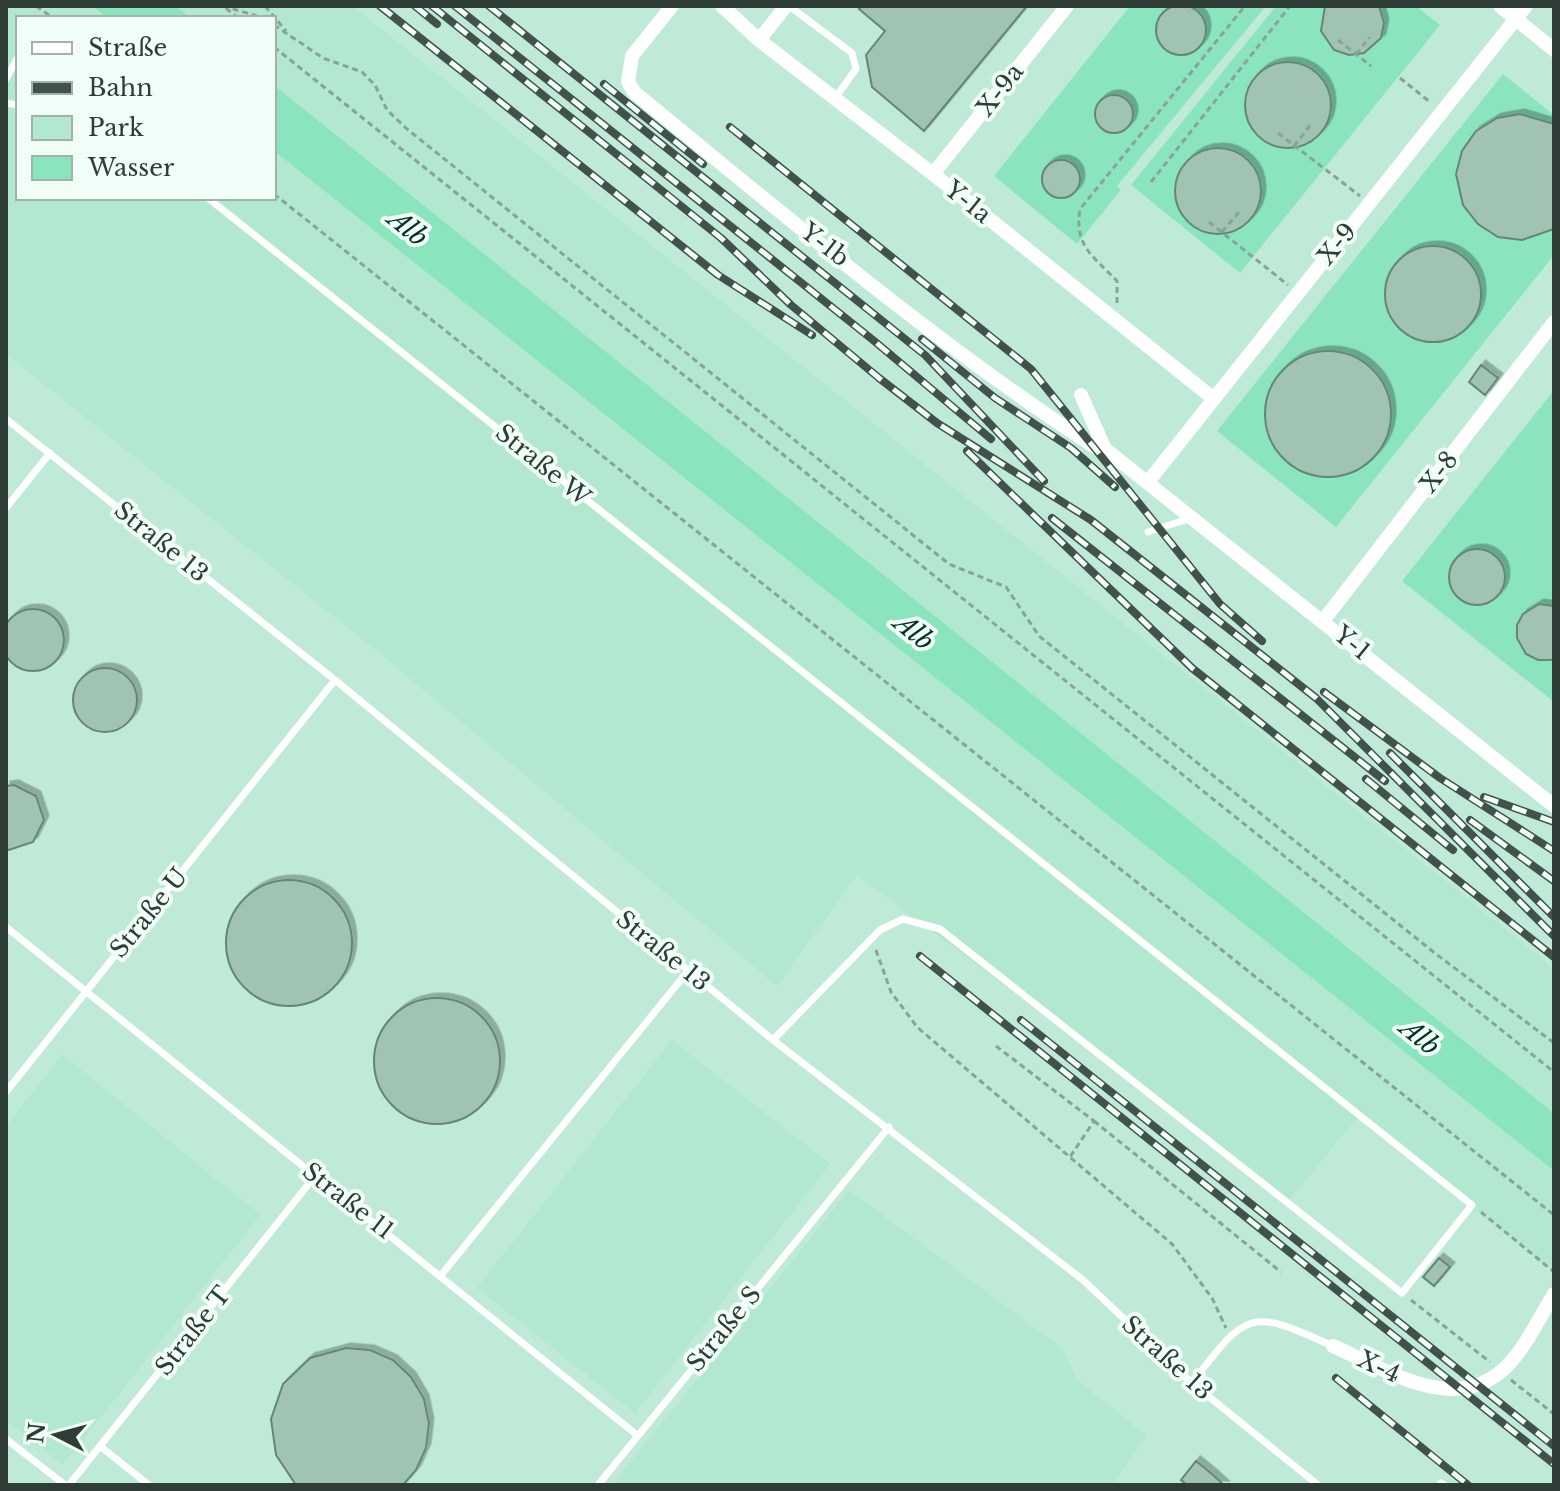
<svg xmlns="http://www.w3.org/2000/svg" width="1560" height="1491" font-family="'Libre Baskerville',serif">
<defs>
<filter id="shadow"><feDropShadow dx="4.5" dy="-4.5" stdDeviation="0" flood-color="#0004"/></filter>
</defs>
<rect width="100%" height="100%" fill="#d3f7e6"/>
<!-- built -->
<path fill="#bfead7" d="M353 6H1554V968L1508 931Z
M6 28 18 198H226L1554 1259V1485H6Z"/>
<!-- green -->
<path fill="#b1e8cf" d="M6 6H92L107 18H18V198H274V151L1554 1171V1272L1357 1118 1290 1199 857 875 777 986 377 651 6 354Z
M176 6H353L1554 968V1113L274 85V18H191Z
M672 1040 830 1164 635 1413 477 1288Z
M62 1054 260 1215 63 1465 6 1420V1127Z
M849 1190 1062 1348 1077 1380 1147 1436 1111 1485H612Z"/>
<!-- water -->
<path fill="#8ae5bf" d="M92 6H176L191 18H107Z
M1130 6H1266L1117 186 1121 190 1077 244 994 176Z
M1276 6H1416L1440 25 1240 273 1131 185Z
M1503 74 1554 115V255L1336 527 1217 431Z
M274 85 1554 1113V1171L274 151Z
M1554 390V702L1402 581Z"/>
<!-- building -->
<path fill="#a0c3b2" stroke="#658677" stroke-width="2" filter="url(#shadow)" d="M1156 30a25 25 0 1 1 50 0a25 25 0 1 1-50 0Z
M862 6H1027L924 131 872 87 866 55 885 31 859 9Z
M1325 6H1379L1384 23 1381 38 1364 53 1349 55 1334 50 1321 31Z
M1245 105a43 43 0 1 1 86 0a43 43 0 1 1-86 0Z
M1095 114a19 19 0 1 1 38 0a19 19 0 1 1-38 0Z
M1520 114 1554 124V229L1522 240 1498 237 1478 224 1463 205 1456 174 1462 151 1476 131 1497 118Z
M1175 191a43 43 0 1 1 86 0a43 43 0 1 1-86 0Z
M1042 179a19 19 0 1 1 38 0a19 19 0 1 1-38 0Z
M1385 294a48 48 0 1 1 96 0a48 48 0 1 1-96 0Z
M1265 414a63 63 0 1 1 126 0a63 63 0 1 1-126 0Z
M1481 365 1498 378 1485 395 1469 382Z
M1449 577a28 28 0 1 1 56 0a28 28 0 1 1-56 0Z
M1539 604 1554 606V659L1550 660H1538L1526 654 1517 638V625L1523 614Z
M2 640a31 31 0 1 1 62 0a31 31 0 1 1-62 0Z
M73 700a32 32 0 1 1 64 0a32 32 0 1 1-64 0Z
M14 785 36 796 44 820 33 842 9 850 6 849V786Z
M226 943a63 63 0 1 1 126 0a63 63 0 1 1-126 0Z
M374 1061a63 63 0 1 1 126 0a63 63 0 1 1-126 0Z
M1439 1258 1450 1267 1434 1286 1423 1277Z
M346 1348 370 1350 393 1360 411 1377 424 1399 429 1423 426 1448 416 1470 403 1485H296L276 1455 271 1419 283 1384 310 1358Z
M1196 1461 1212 1474 1224 1485H1187L1181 1480Z"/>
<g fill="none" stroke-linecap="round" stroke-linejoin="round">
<!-- path -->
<path stroke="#89a397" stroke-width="3" stroke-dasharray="6 4" stroke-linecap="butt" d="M36 6 53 18
M223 6 264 18
M265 6 286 31
M226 8 238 18
M274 25 323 58 362 72 375 85 387 110 407 129 949 564 1006 587 1039 636 1436 954 1554 1043
M1338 40 1371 66
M274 47 1554 1072
M1356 54 1370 37
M1400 78 1430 102
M1278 133 1360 196
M1294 146 1311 124
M1151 182 1290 6
M274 194 1554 1215
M1209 222 1288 285
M1222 232 1239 212
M1117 303V281C1093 256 1074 246 1080 209L1245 6
M876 950 891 992 917 1027 1172 1244 1212 1298 1226 1328
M996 1046 1094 1121 1070 1157
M1094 1121 1281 1272
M1481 1212 1554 1272
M1411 1300 1490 1362
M1511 1380 1554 1414"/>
<!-- service -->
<path stroke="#fff" stroke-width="7" d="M789 6 852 53 856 69 835 98
M6 79 18 57
M6 103 18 105
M208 198 1472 1205 1402 1293 940 929 903 919 880 930 773 1040
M6 419 335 680 773 1040 1083 1280 1192 1383 1318 1485
M6 508 50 453
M1148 532 1191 518
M6 927 637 1435
M6 1092 335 680
M442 1274 688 971
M1192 1383C1248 1310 1249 1308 1333 1346
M6 1439 65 1485
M101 1447 149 1485
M1441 1483 1444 1485
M69 1485 315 1176
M598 1485 889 1127"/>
<!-- minor -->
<path stroke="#fff" stroke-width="14" d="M672 6 632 56 628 82 635 93C785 215 933 342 1095 447L1105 449
M722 6 759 40 933 174 1214 399
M1500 6 1554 50
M759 40 786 6
M933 174 1067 6
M1081 395 1105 449 1554 806
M1148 482 1526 6
M1323 621 1554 322
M1333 1346C1385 1369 1455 1417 1506 1367 1526 1347 1539 1318 1554 1294"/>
<defs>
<path id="rail" d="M380 6 718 275 812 335
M415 6 437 24
M432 6 721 238 791 305 879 378 937 423 1091 520 1316 698 1554 936
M455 6 873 340 991 439
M489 6 925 355 1044 481
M604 84 703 164
M730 127 1031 369 1220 604 1262 641
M922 339 995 398 1071 448 1115 487
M967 451 1192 668 1554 957
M1052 518 1385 781
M1324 692 1440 778 1554 851
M1390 753 1554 917
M1366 779 1453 850
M1484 797 1554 822
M1470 820 1554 881
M920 956 1554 1464
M1021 1020 1554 1446
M1336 1378 1468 1485"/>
</defs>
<!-- rail casing -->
<use href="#rail" stroke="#41524a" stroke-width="8"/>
<!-- rail -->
<use href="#rail" stroke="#f0fef7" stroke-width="5" stroke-dasharray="15" stroke-linecap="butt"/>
</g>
<g text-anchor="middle" stroke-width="8" stroke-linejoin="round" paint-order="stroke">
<!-- street labels -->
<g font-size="24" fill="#2e3d36" stroke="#f0fef7">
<text transform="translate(1000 90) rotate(-52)" y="8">X-9a</text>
<text transform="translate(968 202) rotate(39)" y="8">Y-1a</text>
<text transform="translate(1337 244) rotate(-51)" y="8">X-9</text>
<text transform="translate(825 245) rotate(38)" y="8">Y-1b</text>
<text transform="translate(543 465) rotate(39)" y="8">Straße W</text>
<text transform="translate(1439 472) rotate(-52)" y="8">X-8</text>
<text transform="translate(161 542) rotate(39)" y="8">Straße 13</text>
<text transform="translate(1352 643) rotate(39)" y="8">Y-1</text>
<text transform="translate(149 913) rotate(-51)" y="8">Straße U</text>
<text transform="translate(663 951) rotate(39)" y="8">Straße 13</text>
<text transform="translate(348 1201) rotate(38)" y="8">Straße 11</text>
<text transform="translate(724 1329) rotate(-51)" y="8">Straße S</text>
<text transform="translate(193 1331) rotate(-52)" y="8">Straße T</text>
<text transform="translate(1167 1358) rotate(42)" y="8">Straße 13</text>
<text transform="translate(1379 1367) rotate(25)" y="8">X-4</text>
</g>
<!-- water labels -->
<g font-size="26" font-style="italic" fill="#073123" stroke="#f0fef7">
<text transform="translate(408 228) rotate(39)" y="9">Alb</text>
<text transform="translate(914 632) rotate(39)" y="9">Alb</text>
<text transform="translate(1420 1037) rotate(39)" y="9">Alb</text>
</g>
</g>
<!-- border -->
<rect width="1560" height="1491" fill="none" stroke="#2e3d36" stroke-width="16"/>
<!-- legend -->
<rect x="16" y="16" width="260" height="184" fill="#f0fef7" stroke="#a2b1aa" stroke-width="2"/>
<rect x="32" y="42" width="40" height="12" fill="#ffffff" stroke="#a2b1aa" stroke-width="2"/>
<text x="88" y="56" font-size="24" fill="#2e3d36">Straße</text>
<rect x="32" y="82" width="40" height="12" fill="#41524a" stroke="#a2b1aa" stroke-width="2"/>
<text x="88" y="96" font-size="24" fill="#2e3d36">Bahn</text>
<rect x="32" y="116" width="40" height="24" fill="#b1e8cf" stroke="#a2b1aa" stroke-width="2"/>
<text x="88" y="136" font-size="24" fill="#2e3d36">Park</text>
<rect x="32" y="156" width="40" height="24" fill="#8ae5bf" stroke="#a2b1aa" stroke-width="2"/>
<text x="88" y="176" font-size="24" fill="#2e3d36">Wasser</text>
<!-- north arrow -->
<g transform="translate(56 1435) rotate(276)" stroke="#f0fef7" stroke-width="6" paint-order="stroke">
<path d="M0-6L14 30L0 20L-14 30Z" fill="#2e3d36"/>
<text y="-12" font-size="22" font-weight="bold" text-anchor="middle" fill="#2e3d36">N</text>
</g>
</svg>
